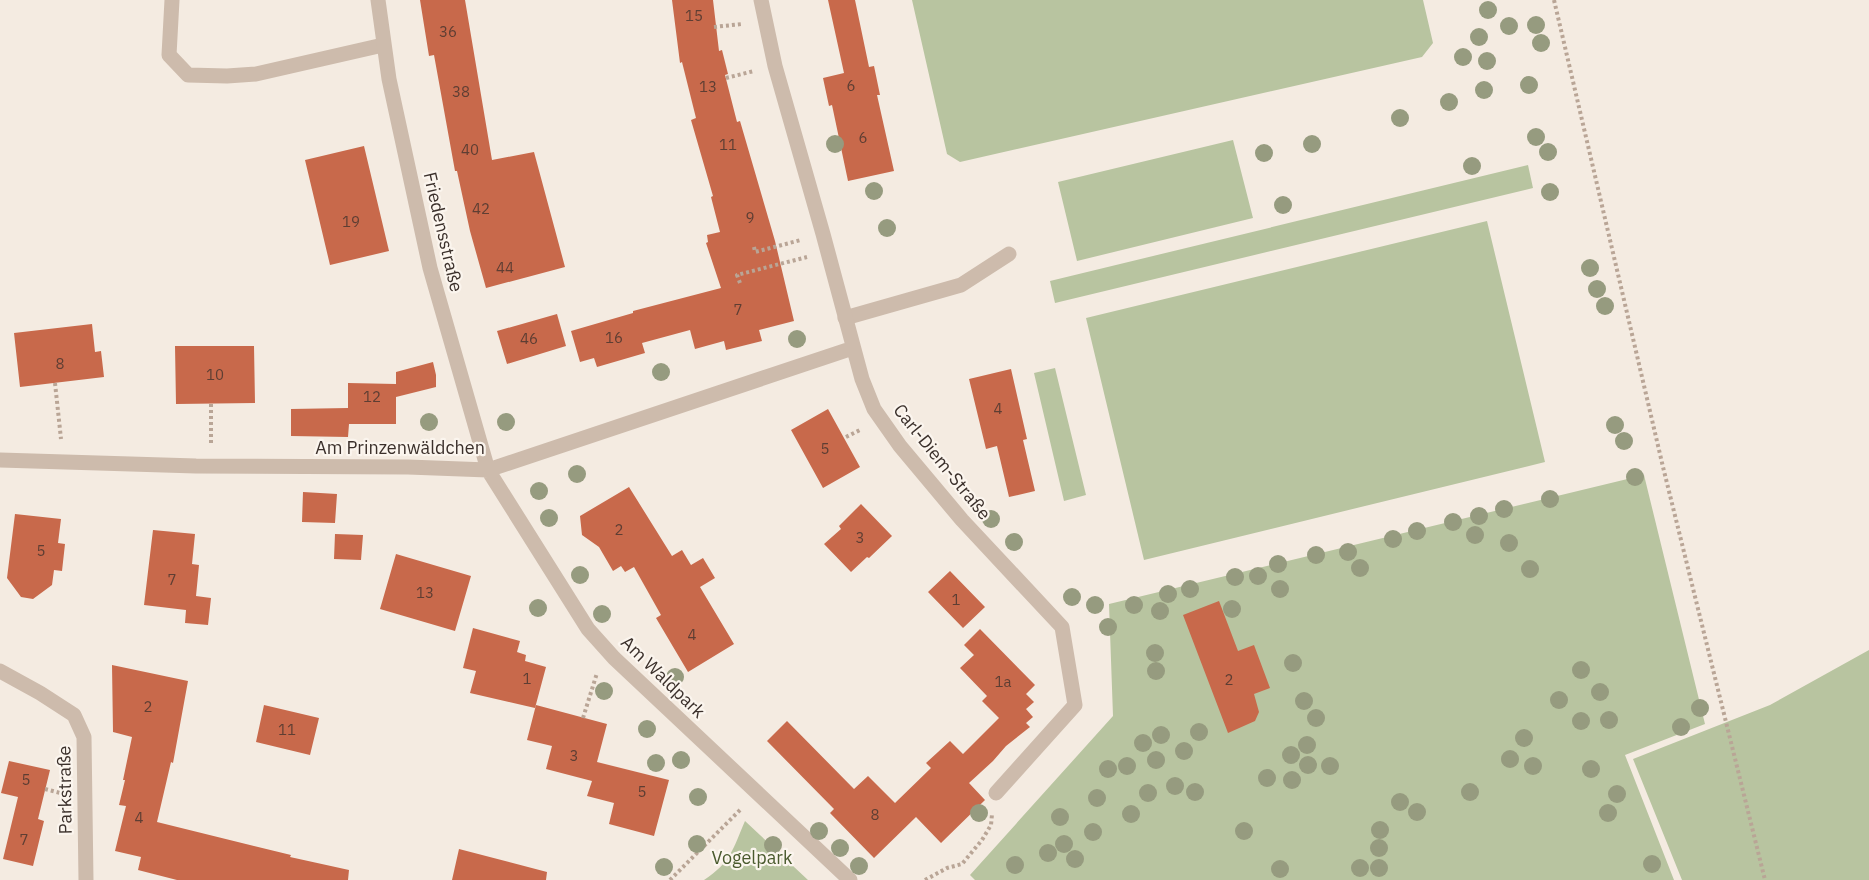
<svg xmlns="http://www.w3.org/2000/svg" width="1869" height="880" font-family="'IBM Plex Sans',sans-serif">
<rect width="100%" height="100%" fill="#f4ebe1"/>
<!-- green -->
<path fill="#b8c4a0" d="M912 0H1423L1433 43 1422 57 960 162 947 154Z
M1233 140 1253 218 1077 261 1058 182Z
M1528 165 1533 188 1055 303 1050 281Z
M1487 221 1545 462 1144 560 1086 318Z
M1055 368 1086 495 1064 501 1034 373Z
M1644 475 1705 724 1625 755 1674 880H975L970 875 1113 716 1109 604Z
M1869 650V880H1682L1633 759 1770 705Z
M745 821 808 880H704C731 862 733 849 745 821Z"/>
<!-- building -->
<path fill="#c8694b" d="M420 0H465L492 160 534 152 565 267 486 288 470 231 457 171H455L434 55 429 56Z
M672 0H713L719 51 722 50 728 74 725 75 737 122 740 121 775 241 794 321 759 330 762 341 726 350 724 341 695 349 690 330 642 343 645 353 597 367 594 358 580 362 571 331 633 313V311L721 288 706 243 708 242 707 235 720 232 711 197 713 196 691 120 696 118 682 62 680 63Z
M828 0H855L869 67 874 66 880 95H877L894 171 848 181 832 105 829 106 823 78 844 73Z
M364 146 389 251 330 265 305 160Z
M557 314 566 346 507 364 497 331Z
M92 324 95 352 101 351 104 377 20 387 14 333Z
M175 346H254L255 403 176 404Z
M433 362 436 375V387L396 397V386V424H349L348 437 291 436V409L348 408V383L396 384V372Z
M1011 369 1027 439 1023 440 1035 491 1009 497 997 446 986 449 969 379Z
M828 409 860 467 823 488 791 430Z
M629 487 672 556 682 550 691 565 703 558 715 578 700 587 734 644 688 672 656 618 661 615 634 567 625 572 621 566 613 571 599 547 582 535 580 516Z
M303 492 337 494 335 523 302 522Z
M861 504 892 536 869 558 867 557 851 572 824 544 841 529 839 526Z
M15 514 61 519 58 543 65 544 62 571 54 570 52 585 33 599 21 597 7 578Z
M153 530 195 534 192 564 199 565 196 596 211 598 208 625 185 623 186 610 144 605Z
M335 534 363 535 361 560 334 559Z
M396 554 471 576 455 631 380 609Z
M950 571 985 607 963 628 928 592Z
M1219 601 1238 651 1254 645 1270 688 1254 694 1259 712 1255 721 1228 733 1183 615Z
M473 628 520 641 517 652 526 655 525 661 546 667 535 708 470 693 476 671 463 668Z
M980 629 1035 685 1026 694 1034 702 1026 709 1033 717 1026 723 1030 727 1006 746 993 761 969 783 985 800 941 843 916 817 874 858 830 813 834 809 767 741 787 721 854 789 868 776 895 803 931 768 926 763 950 741 963 754 999 718 982 701 987 696 960 668 974 655 964 645Z
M112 665 188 681 173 763 171 762 157 822 291 855 290 857 349 870 348 880H177L138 870 141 857 115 851 126 806 119 805 125 780H123L132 737 113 732Z
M264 705 319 718 310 755 256 742Z
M536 705 607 724 597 762 669 780 654 836 609 824 614 803 587 796 592 781 546 769 552 746 527 740Z
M9 761 50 770 38 819 44 821 33 866 3 859 18 797 1 793Z
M459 849 547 872 546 880H452Z"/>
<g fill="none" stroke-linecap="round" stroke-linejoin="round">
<!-- path -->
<path stroke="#b9a596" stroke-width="4" stroke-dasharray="3 3" stroke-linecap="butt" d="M1554 0 1663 467 1765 880
M714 27 742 24
M726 78 754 71
M754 247 755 252 801 240
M740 283 737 275 807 257
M55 383 61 439
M211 404V445
M846 437 862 429
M583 718 597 673
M45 789 64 794
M670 880 741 809
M925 880 947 868 962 864 982 840 991 825 992 814"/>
<!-- service -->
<path stroke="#cdbbac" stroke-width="15" d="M172 0 169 55 188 75 227 76 256 74 383 45
M845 318 961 285 1009 254"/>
<!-- minor -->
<path stroke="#cdbbac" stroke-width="15" d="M378 0 389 79 430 268 488 470 588 629 614 658 850 880
M761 0 775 66 823 234 862 379 874 409 900 446 962 520 1062 627 1075 705 996 793
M0 460 196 466 408 467 488 470 853 348
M0 671 40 693 74 715 84 737 86 880"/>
</g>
<!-- trees -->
<g fill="#969b7f">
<circle cx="1488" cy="10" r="9"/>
<circle cx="1536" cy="25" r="9"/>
<circle cx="1509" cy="26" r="9"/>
<circle cx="1479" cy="37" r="9"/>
<circle cx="1541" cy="43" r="9"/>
<circle cx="1463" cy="57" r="9"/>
<circle cx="1487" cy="61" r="9"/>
<circle cx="1529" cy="85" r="9"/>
<circle cx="1484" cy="90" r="9"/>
<circle cx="1449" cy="102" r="9"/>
<circle cx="1400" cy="118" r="9"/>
<circle cx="1536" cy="137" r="9"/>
<circle cx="835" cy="144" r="9"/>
<circle cx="1312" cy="144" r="9"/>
<circle cx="1548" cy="152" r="9"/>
<circle cx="1264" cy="153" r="9"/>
<circle cx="1472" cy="166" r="9"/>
<circle cx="874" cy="191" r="9"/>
<circle cx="1550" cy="192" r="9"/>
<circle cx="1283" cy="205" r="9"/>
<circle cx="887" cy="228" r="9"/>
<circle cx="1590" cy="268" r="9"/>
<circle cx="1597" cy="289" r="9"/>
<circle cx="1605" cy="306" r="9"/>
<circle cx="797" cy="339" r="9"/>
<circle cx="661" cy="372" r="9"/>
<circle cx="429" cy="422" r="9"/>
<circle cx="506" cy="422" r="9"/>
<circle cx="1615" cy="425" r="9"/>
<circle cx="1624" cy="441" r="9"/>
<circle cx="577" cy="474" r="9"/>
<circle cx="1635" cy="477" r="9"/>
<circle cx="539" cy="491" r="9"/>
<circle cx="1550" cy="499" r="9"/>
<circle cx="1504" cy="509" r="9"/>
<circle cx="1479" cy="516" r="9"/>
<circle cx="549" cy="518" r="9"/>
<circle cx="991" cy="519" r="9"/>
<circle cx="1453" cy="522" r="9"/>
<circle cx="1417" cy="531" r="9"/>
<circle cx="1475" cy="535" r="9"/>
<circle cx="1393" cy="539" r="9"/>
<circle cx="1014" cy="542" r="9"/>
<circle cx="1509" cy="543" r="9"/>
<circle cx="1348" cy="552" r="9"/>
<circle cx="1316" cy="555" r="9"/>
<circle cx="1278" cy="564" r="9"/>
<circle cx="1360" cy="568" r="9"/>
<circle cx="1530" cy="569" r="9"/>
<circle cx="580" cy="575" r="9"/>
<circle cx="1258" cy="576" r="9"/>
<circle cx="1235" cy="577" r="9"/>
<circle cx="1190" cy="589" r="9"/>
<circle cx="1280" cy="589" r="9"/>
<circle cx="1168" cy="594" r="9"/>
<circle cx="1072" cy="597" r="9"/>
<circle cx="1095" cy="605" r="9"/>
<circle cx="1134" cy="605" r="9"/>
<circle cx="538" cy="608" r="9"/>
<circle cx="1232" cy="609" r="9"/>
<circle cx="1160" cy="611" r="9"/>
<circle cx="602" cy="614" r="9"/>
<circle cx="1108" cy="627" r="9"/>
<circle cx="1155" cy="653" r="9"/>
<circle cx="1293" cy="663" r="9"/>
<circle cx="1581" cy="670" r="9"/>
<circle cx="1156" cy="671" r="9"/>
<circle cx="675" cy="677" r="9"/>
<circle cx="604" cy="691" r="9"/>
<circle cx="1600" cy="692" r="9"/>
<circle cx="1559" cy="700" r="9"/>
<circle cx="1304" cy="701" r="9"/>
<circle cx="1700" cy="708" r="9"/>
<circle cx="1316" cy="718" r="9"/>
<circle cx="1609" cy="720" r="9"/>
<circle cx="1581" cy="721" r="9"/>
<circle cx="1681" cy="727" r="9"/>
<circle cx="647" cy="729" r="9"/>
<circle cx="1199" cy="732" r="9"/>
<circle cx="1161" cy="735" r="9"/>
<circle cx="1524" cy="738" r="9"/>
<circle cx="1143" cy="743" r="9"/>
<circle cx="1307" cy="745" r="9"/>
<circle cx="1184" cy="751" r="9"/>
<circle cx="1291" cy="755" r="9"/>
<circle cx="1510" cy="759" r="9"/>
<circle cx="681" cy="760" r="9"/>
<circle cx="1156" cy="760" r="9"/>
<circle cx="656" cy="763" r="9"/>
<circle cx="1308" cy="765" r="9"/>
<circle cx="1127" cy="766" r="9"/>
<circle cx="1330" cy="766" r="9"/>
<circle cx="1533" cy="766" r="9"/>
<circle cx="1108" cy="769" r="9"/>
<circle cx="1591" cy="769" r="9"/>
<circle cx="1267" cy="778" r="9"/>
<circle cx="1292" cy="780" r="9"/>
<circle cx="1175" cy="786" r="9"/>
<circle cx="1195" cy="792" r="9"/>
<circle cx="1470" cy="792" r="9"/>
<circle cx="1148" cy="793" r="9"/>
<circle cx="1617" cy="794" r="9"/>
<circle cx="698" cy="797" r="9"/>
<circle cx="1097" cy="798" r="9"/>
<circle cx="1400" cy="802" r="9"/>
<circle cx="1417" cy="812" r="9"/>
<circle cx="979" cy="813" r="9"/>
<circle cx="1608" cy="813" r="9"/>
<circle cx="1131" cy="814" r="9"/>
<circle cx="1060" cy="817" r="9"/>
<circle cx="1380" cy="830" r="9"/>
<circle cx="819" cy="831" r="9"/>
<circle cx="1244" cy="831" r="9"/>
<circle cx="1093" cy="832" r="9"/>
<circle cx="697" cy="844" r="9"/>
<circle cx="1064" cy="844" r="9"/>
<circle cx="773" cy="845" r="9"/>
<circle cx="840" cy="848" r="9"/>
<circle cx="1379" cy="848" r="9"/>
<circle cx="1048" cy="853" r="9"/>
<circle cx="1075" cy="859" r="9"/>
<circle cx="1652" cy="864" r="9"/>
<circle cx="1015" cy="865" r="9"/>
<circle cx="859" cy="866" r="9"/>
<circle cx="664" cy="867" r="9"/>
<circle cx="1360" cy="868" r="9"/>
<circle cx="1379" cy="868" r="9"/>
<circle cx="1280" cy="869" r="9"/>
</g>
<g text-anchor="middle" stroke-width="4.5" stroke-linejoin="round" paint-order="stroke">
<!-- number labels -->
<g font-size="15" fill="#5e3e33">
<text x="694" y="21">15</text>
<text x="448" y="37">36</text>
<text x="851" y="91">6</text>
<text x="708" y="92">13</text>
<text x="461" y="97">38</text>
<text x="863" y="143">6</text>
<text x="728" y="150">11</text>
<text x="470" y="155">40</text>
<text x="481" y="214">42</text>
<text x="750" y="223">9</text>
<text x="351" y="227">19</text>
<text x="505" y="273">44</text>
<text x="738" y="315">7</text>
<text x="614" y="343">16</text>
<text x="529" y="344">46</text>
<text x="60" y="369">8</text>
<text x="215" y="380">10</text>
<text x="372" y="402">12</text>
<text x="998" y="414">4</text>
<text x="825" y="454">5</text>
<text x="619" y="535">2</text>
<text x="860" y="543">3</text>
<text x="41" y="556">5</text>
<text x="172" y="585">7</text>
<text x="425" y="598">13</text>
<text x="956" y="605">1</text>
<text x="692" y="640">4</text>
<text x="527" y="684">1</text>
<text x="1229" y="685">2</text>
<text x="1003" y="687">1a</text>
<text x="148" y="712">2</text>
<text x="287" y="735">11</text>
<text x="574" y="761">3</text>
<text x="26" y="785">5</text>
<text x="642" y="797">5</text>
<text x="875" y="820">8</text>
<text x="139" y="823">4</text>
<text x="24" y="845">7</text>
</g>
<!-- street labels -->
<g font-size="18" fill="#3b302b" stroke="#fbf5ee">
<text transform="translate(443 232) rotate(77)" y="6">Friedensstraße</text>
<text x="400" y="454">Am Prinzenwäldchen</text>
<text transform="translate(942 462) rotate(51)" y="6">Carl-Diem-Straße</text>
<text transform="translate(663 677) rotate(44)" y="6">Am Waldpark</text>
<text transform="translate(65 790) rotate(-91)" y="6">Parkstraße</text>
</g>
<!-- park labels -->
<g font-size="18" fill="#4a5a2e" stroke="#fbf5ee">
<text x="752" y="864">Vogelpark</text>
</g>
</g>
</svg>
